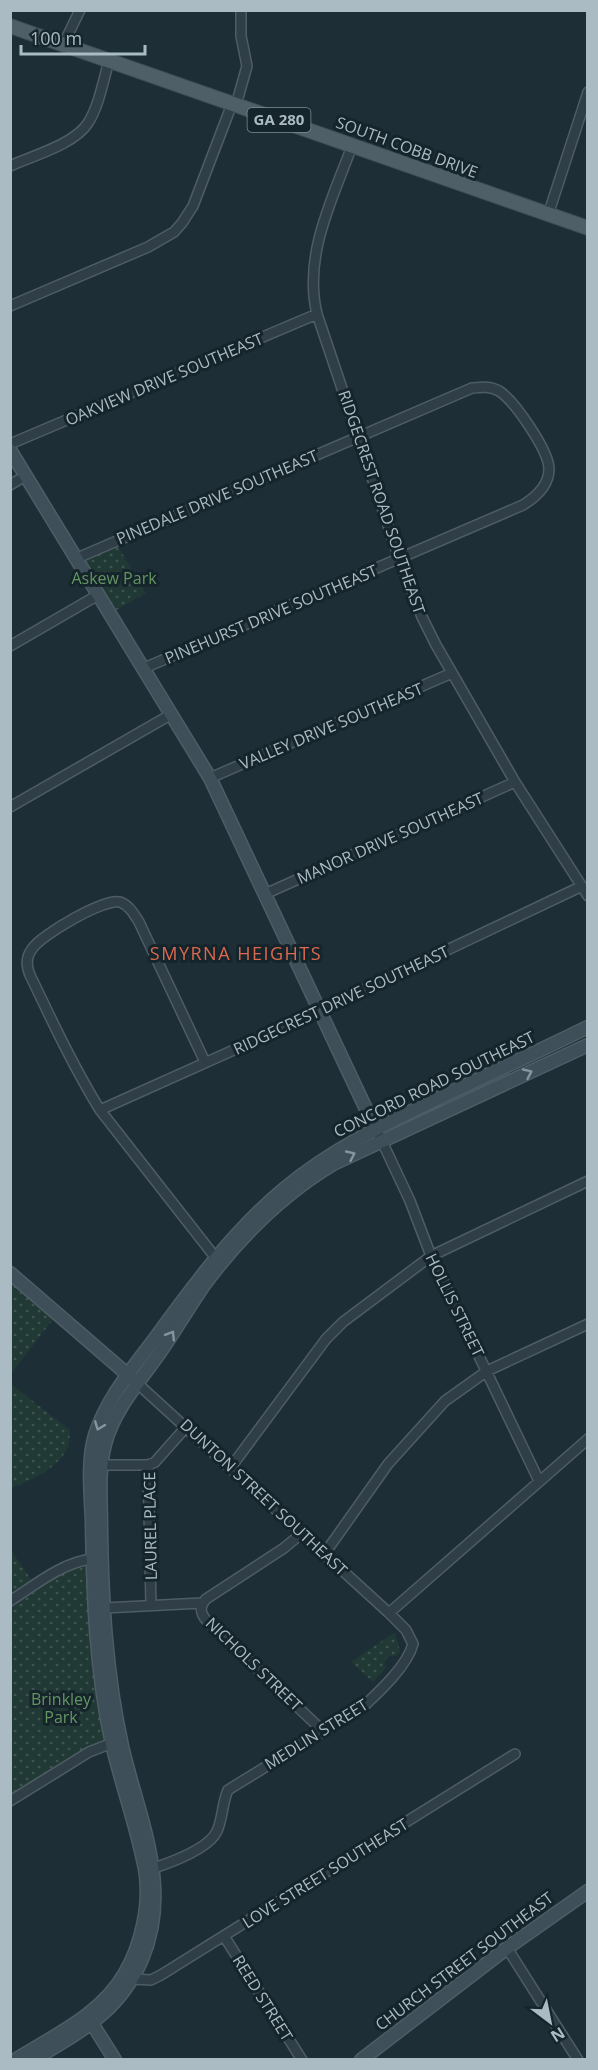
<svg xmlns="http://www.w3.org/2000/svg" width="598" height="2070" font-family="'Open Sans',sans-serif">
<defs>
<pattern id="park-dots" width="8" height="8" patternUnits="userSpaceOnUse" patternTransform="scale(1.5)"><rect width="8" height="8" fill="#203935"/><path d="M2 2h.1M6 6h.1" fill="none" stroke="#3e5451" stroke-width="1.8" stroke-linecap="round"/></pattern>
</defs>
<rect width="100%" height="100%" fill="#1d2e36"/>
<!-- park -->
<path fill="url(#park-dots)" d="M117 545 146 593 113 612 84 560Z
M11 1273 57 1314 11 1374Z
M11 1384 70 1430C69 1436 70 1444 67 1449 57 1469 30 1481 11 1488Z
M10 1549 35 1585 67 1566 96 1558 116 1742 10 1800Z
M395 1632 400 1652 395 1656H390C385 1658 383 1663 386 1668L373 1682 351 1662Z"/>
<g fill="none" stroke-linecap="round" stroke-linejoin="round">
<defs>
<path id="street" d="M63 45 80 10
M236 105 247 66 241 36V10
M352 146C332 200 303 256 317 314L399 558 422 617 436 645 515 782 588 896
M10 166C32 156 75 144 88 123 99 106 103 81 109 61
M548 215 588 92
M10 306 148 247 174 232 182 223 193 206 232 104
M10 444 317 314
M10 485 25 476
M75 559 472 388C482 387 490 386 499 391 514 400 549 451 549 469 549 485 536 497 523 505L142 669
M10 646 98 595
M210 778 452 673
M10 807 170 715
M265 894 515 782
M205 1062 139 922C134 914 129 905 120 902 104 898 41 935 32 949 26 957 26 966 30 975 52 1021 73 1066 100 1110L215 1257
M100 1110 285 1027 580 887
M379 1135 410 1201 431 1256 539 1481
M138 1384 389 1613 406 1630 413 1644C407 1666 380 1691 364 1706L228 1790C222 1803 223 1818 217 1831 209 1849 172 1862 154 1868
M102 1465H148L155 1462 187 1426
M148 1465 151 1605
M231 1467 326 1339 343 1322 431 1256 588 1181
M302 1533 284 1548 206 1599C199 1607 200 1613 207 1621L324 1732
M325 1553 388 1464 445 1401 487 1371 588 1324
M10 1601C35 1585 63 1562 92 1559
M104 1608 202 1603
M389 1613 588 1439
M10 1801 89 1752 112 1743
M224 1936 302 2060
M507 1948 578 2060
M132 1979 151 1980 161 1975 515 1754"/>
<path id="secondary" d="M10 450 210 778 375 1128
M10 1273 135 1381
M88 2017 115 2060
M15 2060C55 2035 101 2015 125 1973 142 1944 151 1902 145 1869 137 1827 122 1786 112 1744 96 1672 93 1596 92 1522 91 1494 87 1462 95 1435 108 1394 140 1360 164 1326 200 1277 236 1229 284 1189 333 1148 389 1122 447 1094 494 1072 541 1050 588 1027
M33 2060C80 2031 119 2013 142 1959 173 1886 138 1817 122 1746 106 1674 102 1601 101 1528 101 1500 98 1471 105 1444 114 1409 141 1380 161 1351 176 1329 189 1307 204 1285 239 1238 283 1194 333 1164L588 1045
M361 2060 507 1948 588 1891"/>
<path id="primary" d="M10 26 588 228"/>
</defs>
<!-- street casing -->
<use href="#street" stroke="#4e5d65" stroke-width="12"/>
<!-- secondary casing -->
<use href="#secondary" stroke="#4e5d65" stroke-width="15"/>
<!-- primary casing -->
<use href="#primary" stroke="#3d4b53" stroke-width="16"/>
<!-- street -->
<use href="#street" stroke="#303f47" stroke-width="9"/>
<!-- secondary -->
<use href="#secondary" stroke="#3e4f5a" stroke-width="12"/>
<!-- primary -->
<use href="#primary" stroke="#4e5f67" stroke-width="14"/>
</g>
<!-- one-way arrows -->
<defs><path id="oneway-chevron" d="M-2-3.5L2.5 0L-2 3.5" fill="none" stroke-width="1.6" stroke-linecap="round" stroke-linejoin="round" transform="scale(1.5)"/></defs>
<g stroke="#84959f">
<use href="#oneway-chevron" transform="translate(528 1073) rotate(-25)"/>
<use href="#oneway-chevron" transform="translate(351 1155) rotate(-25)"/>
<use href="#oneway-chevron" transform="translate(171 1335) rotate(-58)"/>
<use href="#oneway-chevron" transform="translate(99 1426) rotate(111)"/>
</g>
<g text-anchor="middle" stroke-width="6" stroke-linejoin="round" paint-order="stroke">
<!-- shield labels -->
<rect fill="#16242b" stroke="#7e8e96" stroke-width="1.5" x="247.5" y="108" width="63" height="24" rx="4.5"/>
<g font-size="15" font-weight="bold" fill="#aabbc4">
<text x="279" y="125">GA 280</text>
</g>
<!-- street labels -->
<g font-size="16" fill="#aabbc4" stroke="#16242b">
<text transform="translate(407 147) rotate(20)" y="6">SOUTH COBB DRIVE</text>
<text transform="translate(164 379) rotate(-23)" y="6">OAKVIEW DRIVE SOUTHEAST</text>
<text transform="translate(217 497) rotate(-23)" y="6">PINEDALE DRIVE SOUTHEAST</text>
<text transform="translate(382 502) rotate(71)" y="6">RIDGECREST ROAD SOUTHEAST</text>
<text transform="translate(271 614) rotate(-23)" y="6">PINEHURST DRIVE SOUTHEAST</text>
<text transform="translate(331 726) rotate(-23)" y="6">VALLEY DRIVE SOUTHEAST</text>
<text transform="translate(390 838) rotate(-24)" y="6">MANOR DRIVE SOUTHEAST</text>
<text transform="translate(341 1000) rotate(-25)" y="6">RIDGECREST DRIVE SOUTHEAST</text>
<text transform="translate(434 1084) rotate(-26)" y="6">CONCORD ROAD SOUTHEAST</text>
<text transform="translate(455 1305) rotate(64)" y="6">HOLLIS STREET</text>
<text transform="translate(264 1497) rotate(43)" y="6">DUNTON STREET SOUTHEAST</text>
<text transform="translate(150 1526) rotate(-91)" y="6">LAUREL PLACE</text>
<text transform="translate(254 1664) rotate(44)" y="6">NICHOLS STREET</text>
<text transform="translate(316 1734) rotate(-32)" y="6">MEDLIN STREET</text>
<text transform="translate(325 1873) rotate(-32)" y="6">LOVE STREET SOUTHEAST</text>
<text transform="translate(464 1961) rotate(-37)" y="6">CHURCH STREET SOUTHEAST</text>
<text transform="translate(263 1998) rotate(58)" y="6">REED STREET</text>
</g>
<!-- park labels -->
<g font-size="16" fill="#619661" stroke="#16242b">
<text x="114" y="584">Askew Park</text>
<text x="61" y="1705">Brinkley<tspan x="61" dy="18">Park</tspan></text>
</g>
<!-- neighbourhood labels -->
<g font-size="18" letter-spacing="1.5" fill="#da694f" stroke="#16242b">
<text x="236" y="960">SMYRNA HEIGHTS</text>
</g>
</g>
<!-- border -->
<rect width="598" height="2070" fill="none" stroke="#aabbc4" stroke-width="24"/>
<!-- north arrow -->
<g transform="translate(550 2022) rotate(148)" stroke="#16242b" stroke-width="4.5" paint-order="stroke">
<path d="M0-4.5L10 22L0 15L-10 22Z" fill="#aabbc4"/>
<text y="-9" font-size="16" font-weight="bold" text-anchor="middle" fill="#aabbc4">N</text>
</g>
<!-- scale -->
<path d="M21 45v9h124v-9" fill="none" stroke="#aabbc4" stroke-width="3"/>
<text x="30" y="45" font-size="18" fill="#aabbc4" stroke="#16242b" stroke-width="4.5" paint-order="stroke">100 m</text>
</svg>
